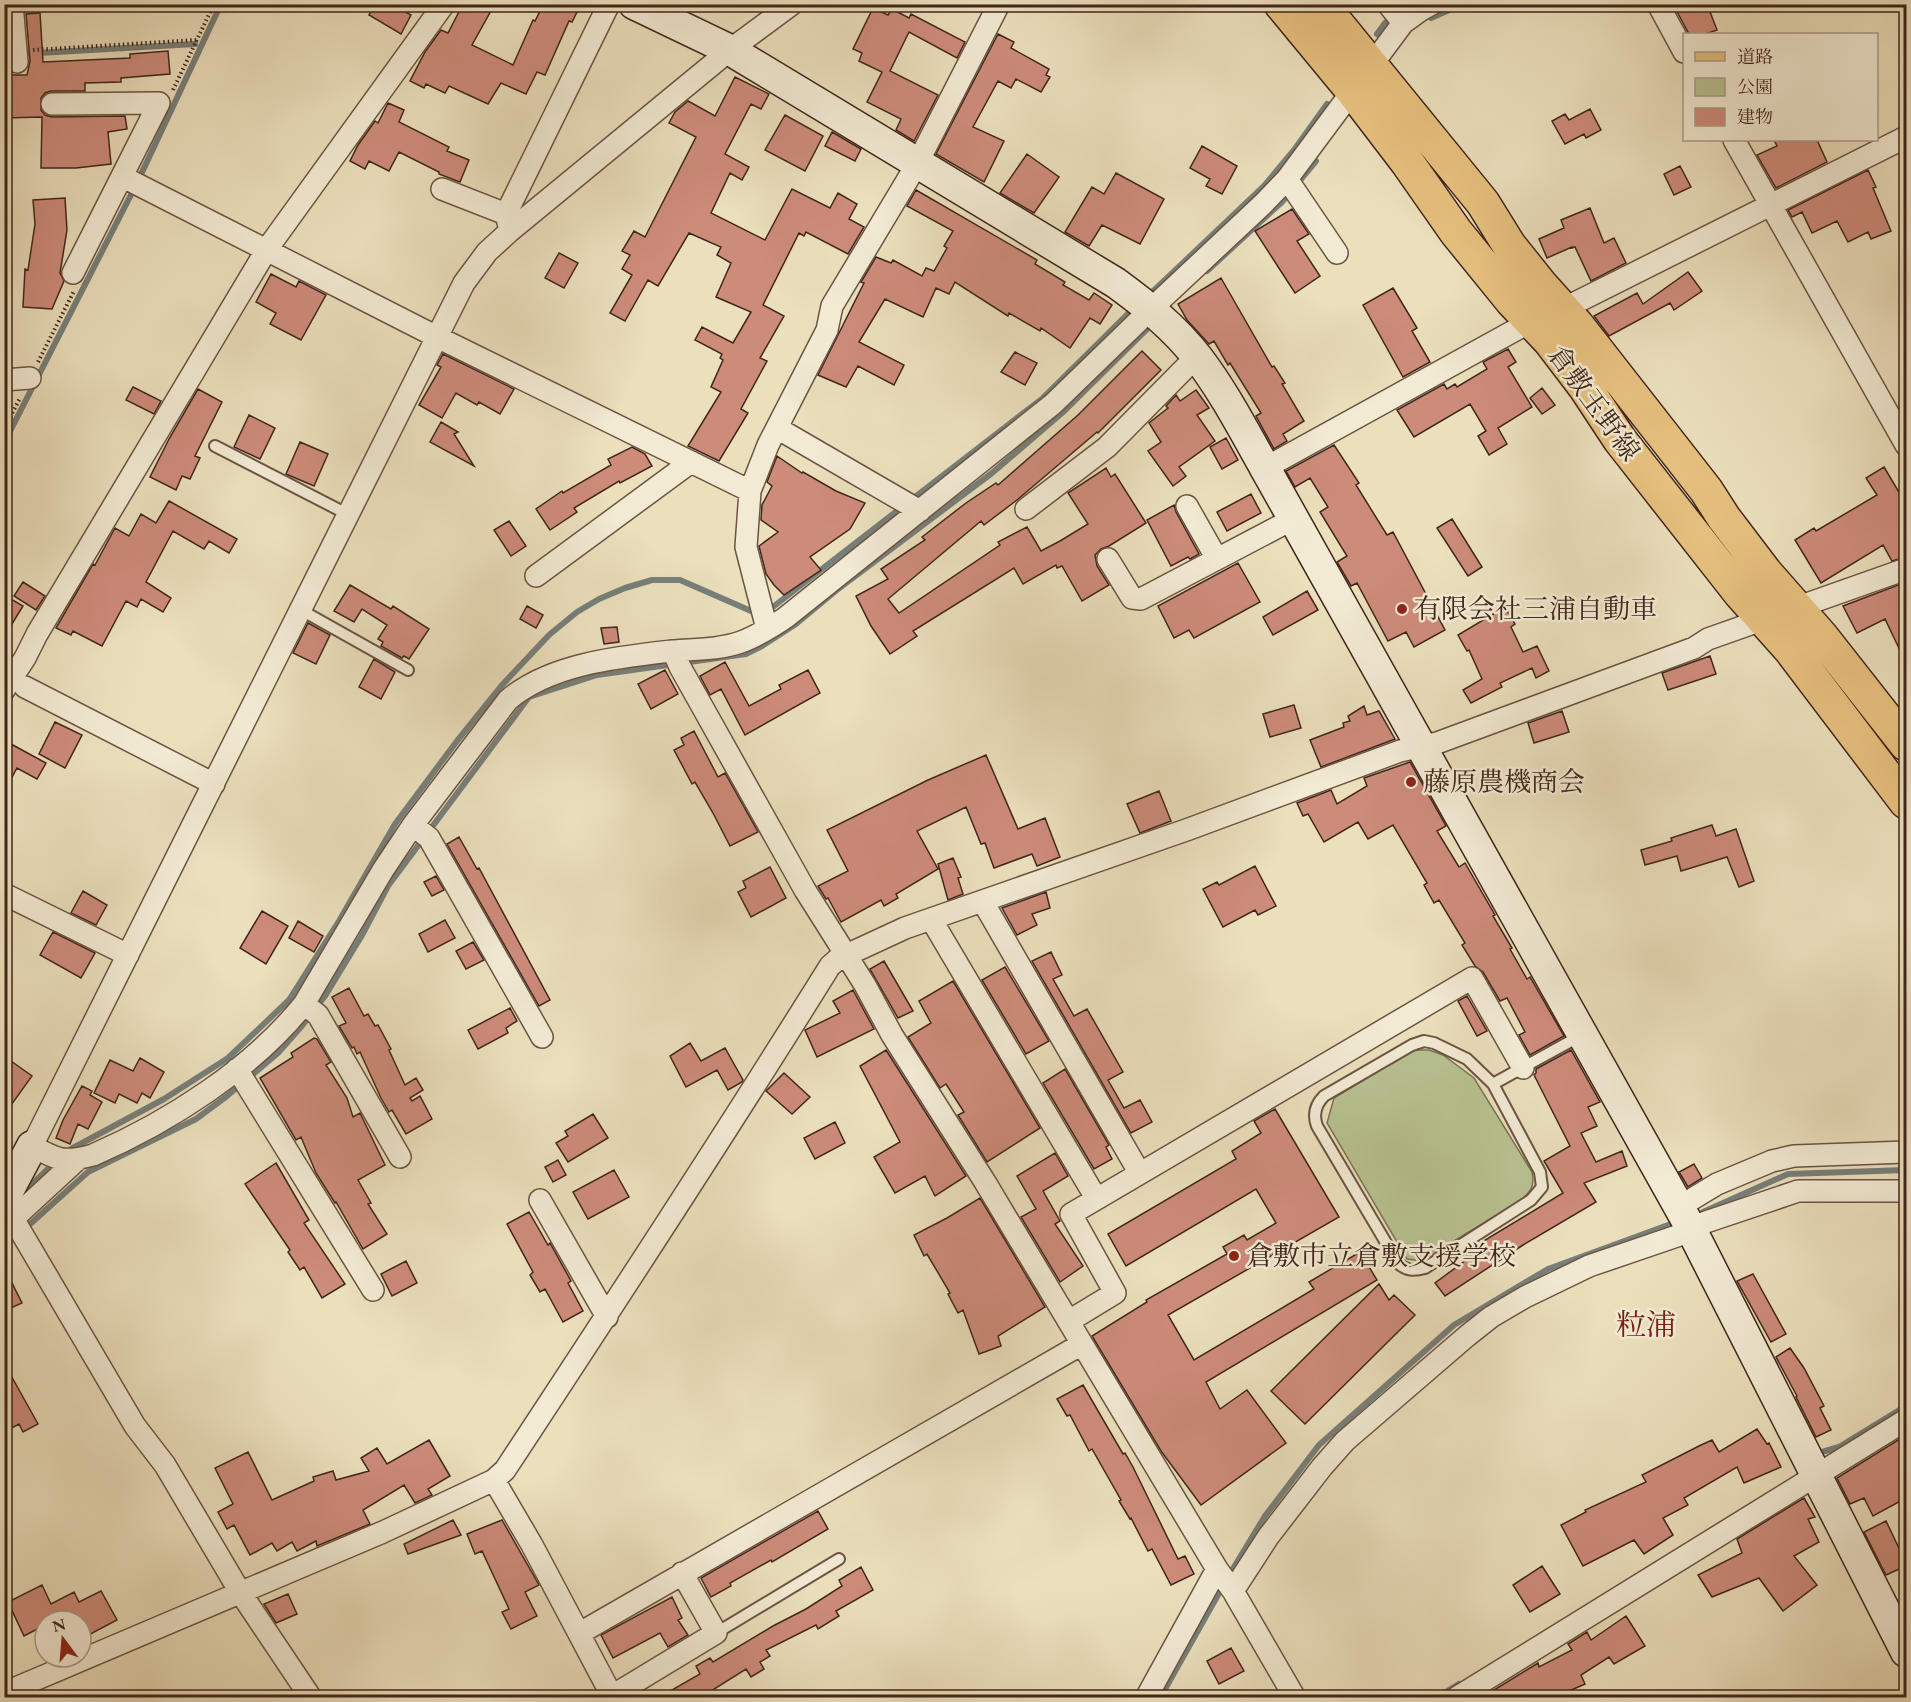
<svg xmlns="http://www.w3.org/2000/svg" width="1911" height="1702" font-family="'EB Garamond','Noto Serif JP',serif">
<rect width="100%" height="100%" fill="#ebdfbc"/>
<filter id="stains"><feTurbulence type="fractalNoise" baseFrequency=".00333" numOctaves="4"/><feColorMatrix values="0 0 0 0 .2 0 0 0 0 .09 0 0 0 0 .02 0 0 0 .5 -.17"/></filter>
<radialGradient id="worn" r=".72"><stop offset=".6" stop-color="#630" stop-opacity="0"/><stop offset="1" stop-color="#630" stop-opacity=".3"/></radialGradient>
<!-- green -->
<path fill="#b8c190" stroke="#7c7456" stroke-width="1.5" d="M1413 1050H1429L1443 1055 1474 1078 1532 1172C1535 1187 1531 1191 1520 1201L1421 1261 1407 1259 1327 1123 1334 1098Z"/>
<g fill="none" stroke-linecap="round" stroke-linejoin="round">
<!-- stream -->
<path stroke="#777f7a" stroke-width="6" d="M1431 18 1463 4
M1377 34 1385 23 1408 4
M4 55 195 44
M1207 271 1282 202 1316 161
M1148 296 1264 186 1294 150 1327 104
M4 443 137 183 221 4
M4 706 12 693
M71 1149 164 1099 228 1058 289 1000 339 921 395 824 457 741 503 684 549 635 577 612 599 599 625 588 652 580H680L751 611 769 610 1043 398 1136 306
M21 1195 51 1166
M1703 1212 1788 1174 1906 1170
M29 1225 88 1172 196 1119 227 1096 278 1053 301 1027 325 996 361 937 388 886 529 697 597 675 746 654 762 646 796 624 838 589 992 473 1062 413 1148 328
M1822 1452 1839 1447 1906 1406
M1228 1577 1265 1516 1319 1445 1454 1325 1548 1269 1679 1221
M1160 1698 1223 1586
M1436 1698 1459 1684"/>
</g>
<!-- building -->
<path fill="#cd8b7a" stroke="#40261b" stroke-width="1.5" d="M375 4H392L411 15 401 34 369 15Z
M463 4H483L492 9 472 45 513 65 533 20 535 21 542 7 537 4H581L572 22 569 21 545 75 537 72 526 94 501 83 488 104 449 86 445 93 426 84 424 88 410 81 425 52 441 30 448 33Z
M1673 4H1707L1717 30 1705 34H1689Z
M873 8 888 15 892 9 909 18 911 14 965 42 957 58 909 32 890 71 938 95 914 141 896 130 901 119 867 102 882 72 859 61 862 53 853 49Z
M40 13 43 62 130 58V54L168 51 170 74 121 78V82L85 83V91H51L45 93 41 98V110L45 115 52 117 125 116 127 129 108 132 111 164 76 168H41L42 117 4 118V75H27L30 61 26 14Z
M998 34 1014 42 1011 48 1049 69 1046 75 1050 77 1041 92 1016 79 1011 88 998 81 973 127 1004 141 984 182 936 154Z
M735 77 769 94 761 109 751 104 725 154 749 167 742 180 730 173 711 213 765 240 792 189 830 208 838 193 857 204 849 219 864 227 848 254 806 232 804 236 799 233 763 305 784 316 760 358 767 361 741 409 748 413 719 461 688 446 721 392 711 387 723 360 720 358 722 354 695 340 702 327 733 343 751 312 716 297 731 263 717 255 721 247 689 233 658 286 648 280 625 321 610 313 632 275 622 269 630 255 622 251 634 231 645 237 696 137 669 123 675 112 688 101 715 116Z
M388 103 404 110 399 122 449 147 447 151 469 160 460 182 439 174V172L399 152 389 171 369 161 365 169 350 161 358 145 375 121 378 123Z
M1590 109 1601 130 1586 138 1584 134 1565 144 1552 121 1565 114 1569 120Z
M785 115 823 136 805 171 765 150Z
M832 132 861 149 855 161 825 146Z
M1774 140H1817L1827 162 1776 188 1757 155 1777 146Z
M1202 146 1237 166 1222 194 1206 186 1210 179 1190 168Z
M1027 154 1059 177 1034 213 1000 193Z
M1680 166 1691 187 1674 195 1664 174Z
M1868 170 1876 187 1873 188 1891 231 1871 239 1868 232 1848 242 1837 221 1812 233 1802 212 1792 217 1788 210Z
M1116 173 1164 199 1140 244 1102 225 1089 246 1065 232 1092 187 1104 194Z
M916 190 1037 260 1035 264 1065 282 1063 285 1089 300 1094 293 1112 305 1100 324 1090 318 1070 348 1041 328 1040 331 1009 313 1008 316 955 282 949 294 936 288 923 317 885 299 859 342 904 365 894 385 858 366 846 387 818 375 864 283 861 282 876 257 891 263 893 260 922 276 926 268 934 271 947 248 944 246 953 231 907 206Z
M65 198 67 230 60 273 64 281 52 309 23 307 25 269 28 270 35 224 33 200Z
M1590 208 1604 243 1614 238 1626 263 1591 281 1575 247 1572 248V247L1547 258 1539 239 1564 228 1561 220Z
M1292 209 1309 234 1297 241 1320 276 1295 293 1255 231Z
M559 253 578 263 564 288 545 278Z
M1688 272 1702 291 1674 310 1670 303 1609 336 1594 316 1637 293 1643 304Z
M271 274 296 287 299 281 326 295 301 340 270 324 276 313 256 302Z
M1221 278 1272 367 1274 366 1285 383 1282 384 1304 421 1283 434 1287 441 1274 449 1256 416 1261 413 1230 363 1228 365 1214 341 1209 344 1187 320 1178 304Z
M1393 288 1417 328 1412 331 1430 362 1403 377 1363 305Z
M1508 349 1516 362 1508 367 1532 407 1498 428 1507 444 1489 455 1478 436 1486 431 1470 404 1414 437 1397 410 1444 384 1447 389 1455 384 1457 387 1487 369 1483 362Z
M1142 351 1161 370 1098 433 1097 432 1017 500 984 525 981 521 888 599 899 613 1000 545 998 542 1027 527 1041 551 1060 541 1088 524 1068 493 1106 468 1111 477 1115 474 1146 523 1109 546 1101 549 1095 555 1097 566 1109 585 1082 601 1062 566 1057 568 1056 565 1023 584 1014 568 913 631 917 636 890 654 871 626 856 596 888 579 881 569 925 540 922 537 966 503 996 483 998 485 1078 415Z
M1015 352 1037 363 1025 385 1001 372Z
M443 354 514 389 500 414 479 402 477 405 456 393 442 418 419 405 441 367 437 365Z
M133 387 161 401 154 414 126 400Z
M1542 388 1555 405 1542 414 1530 398Z
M198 389 222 402 195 456 200 458 190 479 182 476 176 490 150 477 169 439Z
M1196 390 1209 408 1197 415 1215 441 1179 467 1186 476 1173 486 1148 451 1161 442 1149 423 1168 408 1166 406 1176 395 1180 401Z
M249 415 275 428 260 459 234 447Z
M441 422 458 432 454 434 474 466 430 442Z
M1226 438 1238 460 1222 469 1210 447Z
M300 442 328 454 314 486 286 474Z
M1334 445 1359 483 1356 485 1387 535 1393 532 1445 630 1414 647 1406 632 1388 641 1357 583 1351 586 1337 562 1347 556 1320 512 1328 507 1310 478 1295 487 1286 471Z
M632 447 645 454 652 466 620 483 619 481 574 508 577 512 550 530 536 509 562 491 563 493 611 465 608 459Z
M777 456 802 473 803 472 836 491 865 503 850 529 810 557 821 570 784 595 774 585 766 574 759 546 778 532 761 520 762 505 772 486 767 482Z
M1884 467 1906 504V557L1892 561 1883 545 1821 583 1795 540 1814 528 1816 531 1877 495 1866 478Z
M1251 494 1261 513 1227 531 1217 512Z
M169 501 237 539 229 553 209 541 204 549 173 531 146 582 171 598 163 612 141 599 137 607 126 601 102 646 73 631 71 635 56 628 93 564 95 565 115 528 129 536 141 514 156 523Z
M1174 505 1176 512 1199 554 1190 559 1188 557 1171 566 1147 520Z
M1452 519 1482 567 1468 576 1437 528Z
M509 521 526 546 511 556 494 530Z
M1238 563 1260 602 1194 638 1189 630 1174 638 1158 606Z
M23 582 45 596 36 610 14 596Z
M1906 582V663L1885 619 1857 633 1843 606Z
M350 585 391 609 393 606 429 629 409 659 404 656 402 658 381 646 383 642 378 639 387 625 362 609 354 622 334 611Z
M1307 591 1318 610 1273 635 1263 617Z
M4 595 23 606 4 637Z
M527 606 543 615 536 628 520 619Z
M1505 607 1515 624 1511 627 1523 652 1537 646 1549 671 1536 678 1532 668 1500 683 1502 687 1471 703 1463 690 1482 679 1469 650 1467 651 1458 635Z
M308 623 330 635 316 664 293 653Z
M617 627 619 642 604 644 601 628Z
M1710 656 1716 674 1668 690 1662 673Z
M374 659 395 672 381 699 359 687Z
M725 662 749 706 781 689 779 685 808 670 820 693 745 735 721 689 710 695 700 676Z
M665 670 678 694 651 709 638 684Z
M1294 705 1301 728 1270 737 1263 714Z
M1364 706 1367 715 1379 711 1395 739 1321 767 1310 740 1344 727 1343 723 1350 721 1348 716Z
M1562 711 1569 732 1534 743 1528 723Z
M55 722 82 735 65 768 39 754Z
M694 731 718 777 725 773 758 832 730 846 713 813 695 782 692 784 674 750 684 745 681 738Z
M11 744 46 763 37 779 17 768 4 792V756Z
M986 755 1018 829 1045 818 1060 857 1037 866 1032 854 994 868 985 843 981 844 966 807 917 831 938 869 896 894 898 898 884 906 881 900 841 922 828 898 826 899 818 886 848 871 827 830 928 780Z
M1410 762 1446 826 1437 831 1459 867 1465 863 1495 915 1493 916 1512 948 1510 949 1527 979 1530 977 1564 1036 1530 1055 1519 1035 1525 1032 1507 998 1500 1001 1483 972 1475 966 1462 945 1465 943 1439 900 1434 903 1424 885 1427 883 1393 825 1368 839 1358 822 1324 842 1308 814 1303 816 1297 803 1331 790 1337 804 1367 786 1364 778Z
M1159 791 1171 821 1140 833 1127 804Z
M1712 825 1716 836 1736 829 1754 881 1739 887 1727 857 1681 871 1677 856 1645 865 1641 850 1672 841 1671 838Z
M459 837 477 869 479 868 550 1000 539 1006 447 844Z
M953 858 961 877 958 878 963 894 948 900 938 864Z
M1255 866 1276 906 1258 915 1255 910 1223 927 1203 889 1217 882 1219 885Z
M770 867 786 898 751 917 738 892 746 888 743 881Z
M436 876 444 890 432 896 424 882Z
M83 891 107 905 96 925 71 913Z
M1046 892 1050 908 1032 914 1037 925 1017 935 1002 908Z
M262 911 288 926 266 964 240 948Z
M445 920 455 938 428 952 419 934Z
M298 921 323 936 314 952 289 938Z
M53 932 95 953 81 978 40 955Z
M473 942 484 960 466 969 456 951Z
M1051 952 1062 975 1053 979 1074 1016 1087 1009 1123 1072 1108 1080 1124 1108 1140 1100 1152 1122 1131 1133 1032 961Z
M884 961 913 1011 898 1018 870 969Z
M1005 967 1049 1041 1026 1054 982 980Z
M953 981 1040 1128 987 1162 958 1115 964 1112 946 1084 940 1088 908 1037 931 1023 919 1001Z
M349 988 364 1016 368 1014 375 1026 378 1025 391 1049 389 1050 405 1085 416 1078 423 1090 410 1098 412 1101 420 1096 432 1119 406 1134 392 1110 389 1112 381 1098 360 1052 357 1054 354 1047 352 1048 339 1026 346 1023 332 997Z
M853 990 874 1029 817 1057 805 1030 840 1013 833 1001Z
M1467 996 1487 1031 1477 1036 1458 1001Z
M510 1008 517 1021 506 1028 508 1033 478 1049 468 1030Z
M314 1038 317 1039 331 1062 326 1065 347 1098 353 1117 360 1113 385 1165 358 1180 371 1203 368 1204 387 1234 363 1249 336 1202 335 1203 316 1173 301 1137 296 1140 260 1078 293 1057 291 1053Z
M690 1043 701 1061 725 1048 743 1080 742 1082 728 1090 717 1070 686 1087 670 1056Z
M886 1050 966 1176 935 1196 925 1176 895 1193 874 1157 900 1142 860 1066Z
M1571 1050 1600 1102 1588 1107 1597 1126 1581 1133 1596 1162 1622 1151 1627 1166 1584 1183 1596 1202 1523 1245 1445 1296 1435 1283 1466 1260 1462 1254 1563 1193 1544 1161 1570 1146 1534 1075 1536 1073V1069Z
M140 1058 164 1072 150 1098 142 1093 137 1103 119 1094 115 1103 94 1093 110 1060 133 1071Z
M11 1061 32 1076 4 1115V1071Z
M1065 1069 1109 1145 1106 1147 1112 1159 1094 1169 1043 1083Z
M784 1073 810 1097 792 1114 766 1091Z
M82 1086 92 1091 90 1095 102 1102 88 1129 78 1124 70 1144 56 1138 63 1120Z
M1275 1109 1339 1217 1168 1315 1194 1360 1314 1289 1309 1282 1360 1252 1377 1280 1206 1382 1220 1409 1247 1390 1286 1443 1201 1505 1161 1451 1092 1336 1147 1302 1146 1300 1227 1254 1223 1247 1244 1235 1247 1240 1276 1223 1256 1189 1126 1266 1108 1234 1236 1159 1232 1151 1261 1133 1254 1121Z
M593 1114 608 1138 568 1162 556 1143 568 1136 565 1131Z
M835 1122 845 1143 815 1159 804 1138Z
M1055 1153 1068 1176 1043 1191 1060 1221 1055 1224 1083 1266 1060 1282 1021 1217 1036 1209 1017 1176Z
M558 1160 566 1175 553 1182 545 1167Z
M276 1163 309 1220 304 1223 345 1284 322 1298 304 1267 300 1270 288 1252 290 1250 245 1184Z
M1694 1164 1702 1178 1688 1187 1679 1172Z
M614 1170 629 1197 588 1219 573 1192Z
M980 1198 1045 1307 998 1336 1001 1346 979 1354 963 1310 958 1313 948 1294 950 1293 927 1254 924 1256 914 1235 947 1218Z
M529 1212 548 1245 550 1243 571 1281 568 1283 583 1311 563 1322 545 1289 540 1292 530 1275 533 1272 507 1224Z
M406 1261 417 1283 392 1296 381 1274Z
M4 1267 22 1303 4 1311Z
M1753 1274 1786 1334 1771 1342 1737 1281Z
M1379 1284 1389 1300 1394 1295 1415 1315 1305 1424 1271 1391Z
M1790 1348 1804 1368 1824 1406 1820 1408 1831 1430 1816 1437 1796 1397 1797 1396 1776 1357Z
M4 1363 38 1424 23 1432 19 1424 4 1432Z
M1083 1385 1123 1454 1125 1453 1133 1467 1178 1559 1185 1556 1194 1574 1171 1585 1152 1549 1148 1551 1131 1518 1130 1519 1119 1501 1121 1500 1092 1449 1089 1451 1070 1415 1067 1416 1057 1399Z
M1757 1429 1767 1444 1769 1443 1781 1467 1744 1483 1737 1467 1684 1498 1688 1505 1663 1518 1673 1535 1644 1554 1634 1540 1583 1566 1561 1525 1586 1512 1585 1510 1646 1482 1642 1475 1699 1446 1712 1440 1719 1452Z
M1906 1435V1498L1873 1516 1864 1498 1850 1504 1837 1478Z
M429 1440 450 1476 428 1489 432 1495 415 1503 404 1485 363 1510 370 1524 317 1546 316 1541 297 1551 292 1542 277 1551 272 1543 250 1555 234 1525 227 1529 218 1512 233 1504 215 1468 248 1452 272 1500 314 1481 313 1477 333 1471 336 1480 369 1471 361 1458 377 1448 387 1464Z
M1804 1498 1815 1517 1808 1519 1819 1542 1794 1556 1817 1585 1783 1611 1759 1578 1712 1597 1698 1575 1742 1553 1737 1539Z
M818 1511 828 1529 772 1562 771 1560 730 1583 731 1586 711 1597 701 1578Z
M453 1520 461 1535 408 1554 404 1544Z
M502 1520 539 1585 525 1592 537 1616 511 1629 502 1612 509 1609 482 1551 475 1554 467 1534Z
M1886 1521 1906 1563V1566L1886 1575 1864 1532Z
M1542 1566 1560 1594 1530 1612 1513 1585Z
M861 1567 873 1590 836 1611 839 1616 818 1629 816 1625 766 1650 770 1656 760 1662 764 1669 751 1677 746 1669 700 1698H658L700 1674 696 1666 710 1658 713 1662 773 1626 806 1609 842 1586 839 1580Z
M42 1585 51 1604 74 1592 79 1602 101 1591 117 1620 81 1639V1621H45V1625L24 1636 8 1602Z
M288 1594 297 1614 276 1623 264 1604Z
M672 1597 682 1618 678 1620 688 1635 668 1647 660 1633 613 1658 601 1635Z
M1626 1616 1645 1646 1614 1664 1609 1657 1581 1675 1585 1684 1553 1698H1481L1538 1663 1539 1667 1572 1650 1568 1644 1587 1632 1591 1640Z
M1231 1648 1244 1671 1219 1684 1207 1661Z"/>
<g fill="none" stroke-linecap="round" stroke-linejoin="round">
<defs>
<path id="lane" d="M215 446 349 515
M301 610 408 670
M1493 1084 1540 1172 1542 1187 1531 1200 1425 1268C1414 1271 1406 1271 1398 1263L1317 1126C1313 1115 1315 1105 1324 1096L1412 1045 1424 1041 1434 1043 1467 1059 1493 1084 1580 1036
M716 1633 839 1559"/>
<path id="street" d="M12 4 17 62
M792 4 730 50 510 231 487 252 464 283 32 1146C57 1160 64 1163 93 1155 169 1122 252 1069 304 1004L383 870 413 825 508 700C550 664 618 657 672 651 695 649 718 650 741 642 756 637 771 627 785 618L1053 404 1151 309 1263 204 1287 179 1403 23 1421 10 1432 4
M1388 4 1403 23
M1658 4 1684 52
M52 104 159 103 73 273
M1734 140 1906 445
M123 177 437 337 750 491
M1287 179 1337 253
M442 189 506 214
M510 231 506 214 609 4
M4 380 30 378
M777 428 920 511
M1265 468 1519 328 1573 304 1906 137
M1187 506 1217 559
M1026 509 1107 447 1197 356
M1108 559 1132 598 1141 599 1293 519
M536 576 691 462
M767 629 746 547 750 491 768 445 827 330 832 306 917 164 999 4
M673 651 680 667 805 890 865 985 892 1035 985 1182 1217 1569 1233 1591 1295 1698
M25 687 214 784
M4 690 25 658 37 634 267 249 444 4
M413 825 429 838 542 1037
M4 894 128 955
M983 902 1139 1172
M931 919 1096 1198
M304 1004 318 1015 400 1157
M237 1069 373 1290
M540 1200 607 1317
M4 1203 135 1426 165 1465 240 1592 311 1698
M1679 1207 1717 1184 1772 1161 1794 1156 1906 1152
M14 1218 78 1159
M1069 1321 1115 1293 1071 1214 1472 978 1523 1068
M494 1480 532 1545 613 1698
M1233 1591 1268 1537 1322 1467 1345 1441 1467 1336 1491 1317 1525 1297 1589 1266 1677 1236 1703 1223 1798 1191H1906
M580 1633 1082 1344
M4 1693 383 1532 494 1480 505 1470C615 1303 724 1136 830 966L838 959 905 928 1189 829 1400 751 1437 743 1694 648 1708 639 1906 569
M612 1696 716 1633 682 1573
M1146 1698 1217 1569
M1456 1698 1906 1420"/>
<path id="secondary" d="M634 4 730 50 1116 283C1146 305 1175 328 1198 358 1224 392 1244 431 1265 468L1688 1223 1906 1652
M4 1199 32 1146"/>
<path id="primary" d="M1281 4 1352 90 1407 162 1456 232 1512 301 1550 341 1585 387 1620 440 1740 593 1790 649 1906 802
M1321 4 1483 203 1509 245 1541 285 1577 325 1706 490 1724 518 1765 572 1822 637 1906 744"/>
</defs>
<!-- lane casing -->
<use href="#lane" stroke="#6b5443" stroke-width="14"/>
<!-- street casing -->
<use href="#street" stroke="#6b5443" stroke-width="24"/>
<!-- secondary casing -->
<use href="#secondary" stroke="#40261b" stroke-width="33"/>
<!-- primary casing -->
<use href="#primary" stroke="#40261b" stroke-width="36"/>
<!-- path -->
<path stroke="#40261b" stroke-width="4" stroke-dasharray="1.5 3" stroke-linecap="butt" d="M33 50 196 40
M173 90 214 4
M38 362 74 291
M4 429 20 398"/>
<!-- lane -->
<use href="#lane" stroke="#f2ead3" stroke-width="10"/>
<!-- street -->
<use href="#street" stroke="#f2ead3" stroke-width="21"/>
<!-- secondary -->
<use href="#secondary" stroke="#f2ead3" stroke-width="30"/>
<!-- primary -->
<use href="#primary" stroke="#e6c07e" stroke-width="33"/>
</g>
<!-- markers -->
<g fill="#8f2418" stroke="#f2ead3" stroke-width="2">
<circle cx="1402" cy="609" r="6"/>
<circle cx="1411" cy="782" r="6"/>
<circle cx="1234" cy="1256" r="6"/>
</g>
<g text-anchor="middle" stroke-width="5" stroke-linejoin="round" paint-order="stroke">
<!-- street labels -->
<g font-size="27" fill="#40261b" stroke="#f2ead3">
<text transform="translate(1594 403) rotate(54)" y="9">倉敷玉野線</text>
</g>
<!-- poi labels -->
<g font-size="27" fill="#40261b" stroke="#f2ead3" text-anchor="start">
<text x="1414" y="618">有限会社三浦自動車</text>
<text x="1423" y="791">藤原農機商会</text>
<text x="1246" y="1265">倉敷市立倉敷支援学校</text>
</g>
<!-- quarter labels -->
<g font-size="30" fill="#7a1f14" stroke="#f2ead3">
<text x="1646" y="1335">粒浦</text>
</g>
</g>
<!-- margin -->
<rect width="1911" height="1702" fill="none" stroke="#ebdfbc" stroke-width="24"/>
<rect x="6" y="6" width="1899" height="1690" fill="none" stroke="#40261b" stroke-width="3"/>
<rect x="12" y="12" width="1887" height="1678" fill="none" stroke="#40261b" stroke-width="1.5"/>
<!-- legend -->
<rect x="1683" y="33" width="195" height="108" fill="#f2ead3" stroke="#ab9c89" stroke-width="1.5"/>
<rect x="1695" y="52" width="30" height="9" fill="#e6c07e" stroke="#ab9c89" stroke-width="1.5"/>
<text x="1737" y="63" font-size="18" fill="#40261b">道路</text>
<rect x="1695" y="78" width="30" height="18" fill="#b8c190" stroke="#ab9c89" stroke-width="1.5"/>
<text x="1737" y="93" font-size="18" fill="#40261b">公園</text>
<rect x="1695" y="108" width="30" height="18" fill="#cd8b7a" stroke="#ab9c89" stroke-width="1.5"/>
<text x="1737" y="123" font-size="18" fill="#40261b">建物</text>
<!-- north arrow -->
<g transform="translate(63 1639) rotate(344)"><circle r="28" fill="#f2ead3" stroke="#ab9c89" stroke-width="1.5"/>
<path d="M0-4.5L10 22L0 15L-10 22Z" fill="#8f2418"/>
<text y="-9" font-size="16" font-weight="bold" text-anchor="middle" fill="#40261b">N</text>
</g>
<rect width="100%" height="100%" filter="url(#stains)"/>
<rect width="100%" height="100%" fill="url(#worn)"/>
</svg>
